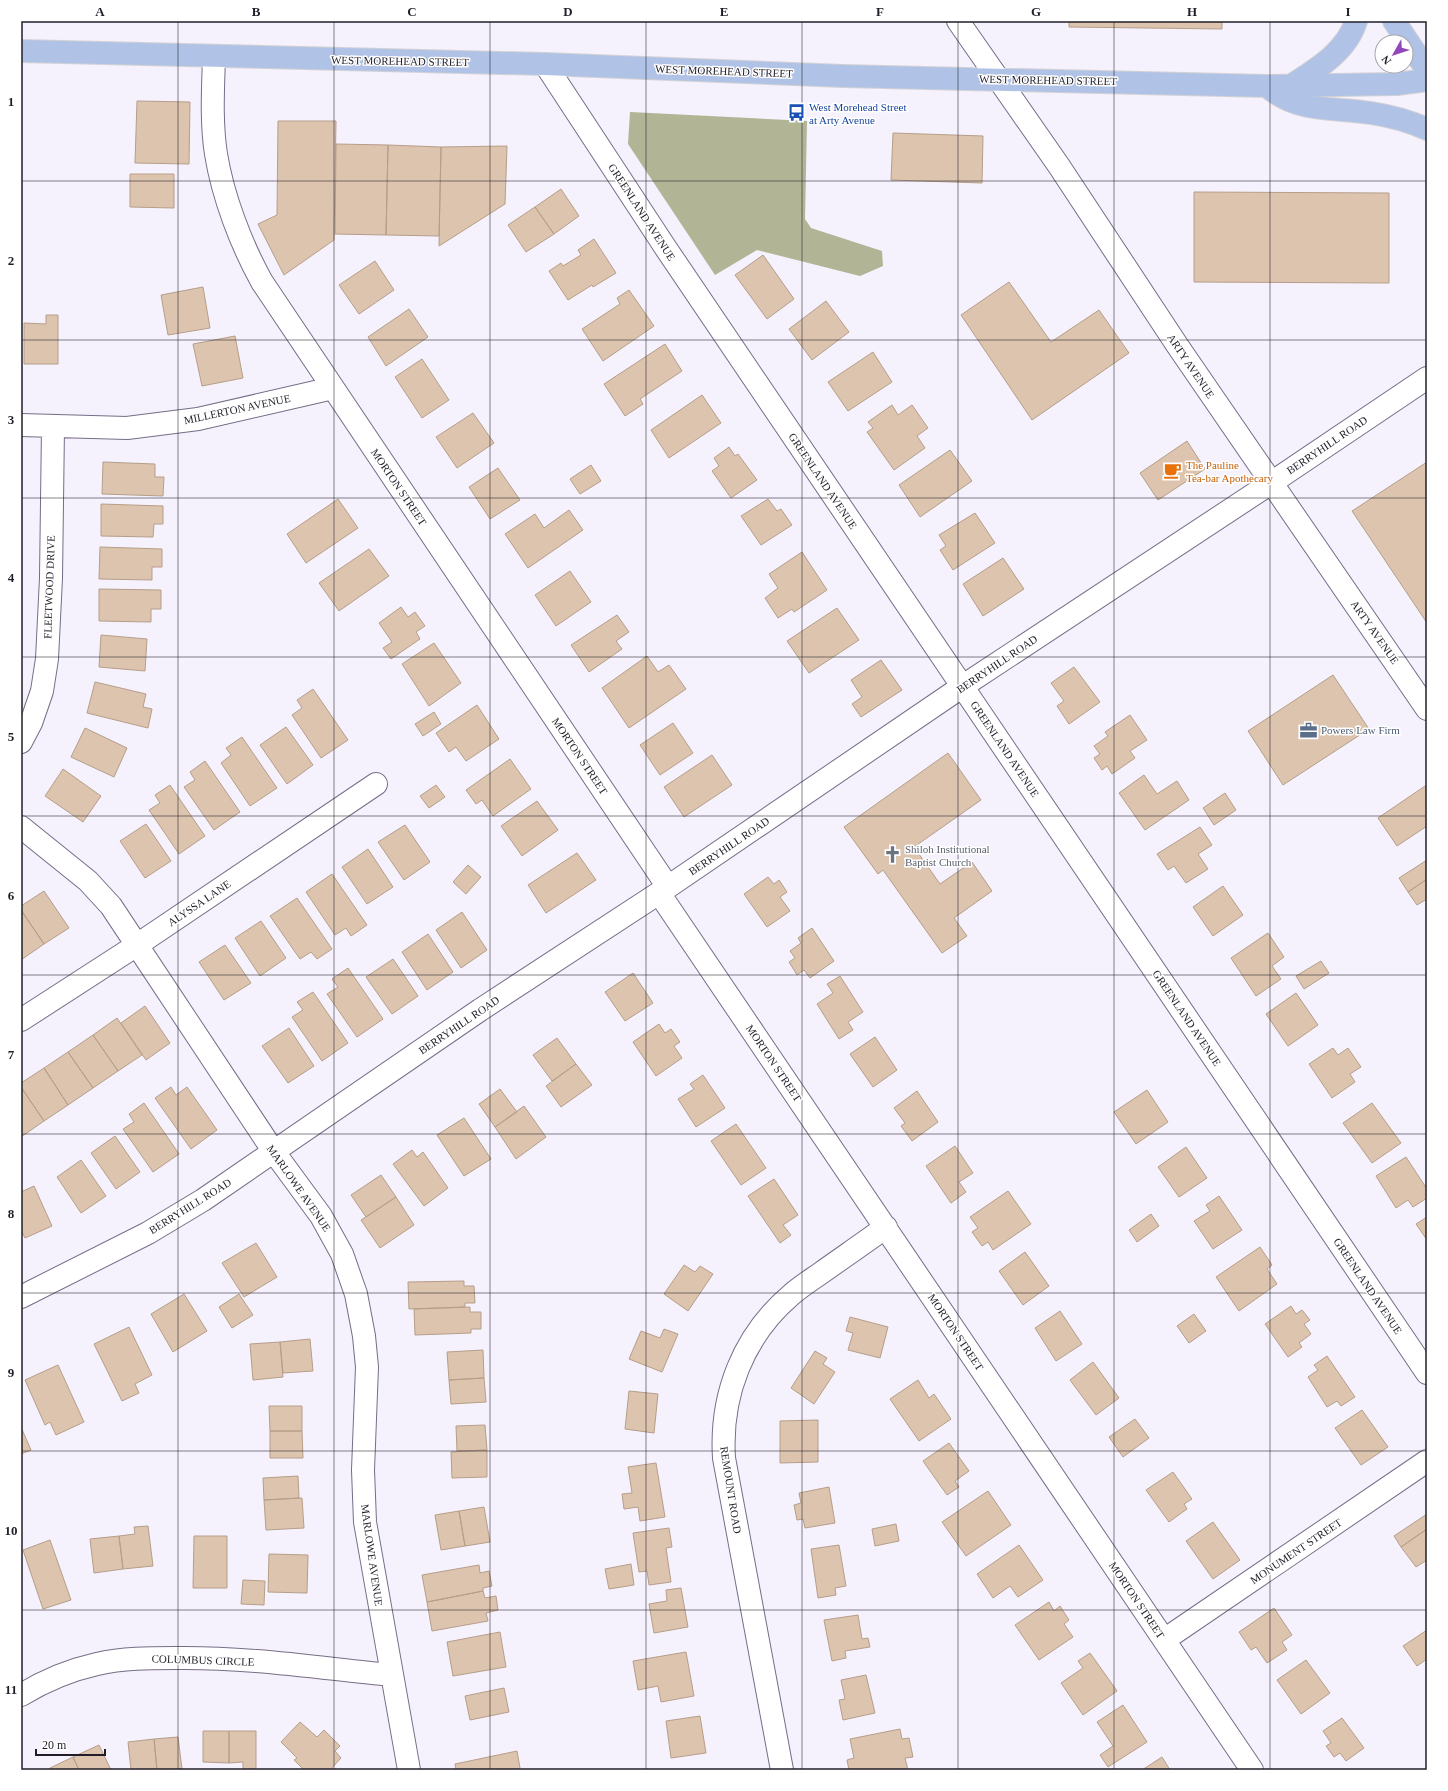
<svg xmlns="http://www.w3.org/2000/svg" width="1448" height="1791" font-family="Georgia,serif">
<rect width="100%" height="100%" fill="#f5f1fd"/>
<!-- forest -->
<path fill="#b1b595" d="M630 112 807 121 805 219 811 228 882 251 883 266 860 276 757 250 715 275 628 144Z"/>
<!-- building -->
<path fill="#dcc4ae" stroke="#b69e89" d="M1069 21H1222V29L1069 27Z
M137 101 190 102 189 164 135 163Z
M278 121H336L334 240 284 275 258 224 277 215Z
M893 133 983 136 982 183 891 180Z
M336 144 388 145 386 235 335 234Z
M388 145 441 147 439 236 386 235Z
M507 146 505 204 439 246 441 147Z
M130 174H174V208L130 207Z
M561 189 579 216 554 234 535 207Z
M1194 192 1389 193V283L1194 282Z
M535 207 554 234 526 252 508 225Z
M594 239 616 273 593 287 592 285 568 300 549 271 561 263 563 266 581 255 578 250Z
M763 255 794 299 767 319 735 275Z
M375 261 394 290 359 314 339 285Z
M1009 282 1051 342 1099 310 1129 353 1032 420 961 315Z
M203 287 210 328 168 335 161 295Z
M629 290 654 326 603 361 582 329 620 304 617 298Z
M826 301 849 332 812 360 789 329Z
M409 309 428 337 386 366 368 337Z
M46 315H58V364H24V323L46 324Z
M235 336 243 378 202 386 193 344Z
M665 344 682 371 640 399 643 404 625 416 604 384Z
M873 352 892 382 848 411 828 382Z
M422 359 449 400 422 418 395 377Z
M702 395 721 423 669 458 651 430Z
M892 405 898 415 912 405 928 428 917 436 925 448 894 470 867 432 873 428 868 422Z
M473 413 494 443 457 468 436 437Z
M1187 441 1205 469 1158 500 1140 473Z
M729 447 735 456 738 454 757 480 731 498 712 471 719 466 714 458Z
M950 450 972 481 920 517 899 485Z
M103 462 155 464V477H164L163 496 102 494Z
M1427 462V623L1352 511Z
M591 465 601 481 580 494 570 479Z
M498 468 520 500 490 519 469 487Z
M338 499 358 528 306 563 287 534Z
M768 499 777 511 781 509 792 525 761 545 741 516Z
M101 504 163 506V524H154L153 537 101 536Z
M569 510 583 530 528 568 505 534 535 514 544 528Z
M975 513 995 543 953 570 940 550 946 546 939 535Z
M100 547 162 549V567H152V580L99 579Z
M369 549 389 576 339 611 319 583Z
M802 552 827 590 794 612 792 609 778 618 765 598 778 588 769 574Z
M1003 558 1024 589 983 616 963 584Z
M570 571 591 602 556 626 535 595Z
M99 589 161 590V609H151V622L99 621Z
M401 607 408 617 415 612 425 626 416 632 420 639 391 659 383 648 392 642 379 623Z
M837 608 859 640 809 673 787 641Z
M617 615 629 632 616 641 622 649 589 672 571 645Z
M101 635 147 639 145 671 99 667Z
M434 643 461 683 429 706 402 664Z
M647 656 658 672 669 665 686 689 629 728 602 688Z
M881 660 902 690 861 717 852 704 862 697 851 680Z
M1074 667 1100 702 1069 724 1057 706 1064 701 1051 683Z
M1333 675 1369 729 1283 785 1248 731Z
M95 682 146 694 143 707 152 709 148 728 87 713Z
M313 689 348 740 321 758 292 715 302 708 297 700Z
M477 705 499 739 466 761 456 747 449 752 436 733Z
M434 712 441 724 423 736 415 724Z
M1130 715 1147 740 1130 751 1135 758 1112 774 1107 766 1102 770 1094 758 1100 754 1094 746 1108 736 1105 732Z
M673 723 693 753 660 775 640 745Z
M286 727 313 765 287 784 260 745Z
M85 728 127 748 114 777 71 757Z
M242 737 277 788 250 806 221 763 231 755 226 748Z
M948 753 981 800 914 847 940 884 972 862 992 891 954 918 967 936 942 953 883 870 878 874 844 827Z
M712 755 732 785 684 817 664 787Z
M510 759 531 789 493 816 482 800 476 804 466 790Z
M205 761 240 812 214 830 184 787 195 780 190 772Z
M63 769 101 796 83 822 45 796Z
M1144 775 1157 794 1177 781 1189 800 1145 830 1119 793Z
M170 785 205 836 179 854 149 810 160 803 155 795Z
M436 785 445 797 429 808 420 796Z
M1425 786 1427 789V826L1397 846 1378 818Z
M1225 793 1236 810 1214 825 1203 808Z
M537 801 558 830 522 856 501 826Z
M146 824 171 861 145 878 120 841Z
M405 825 430 862 404 880 378 842Z
M1200 827 1212 845 1198 854 1208 869 1186 883 1174 866 1168 870 1157 854Z
M368 849 393 887 367 904 342 867Z
M577 853 596 880 546 913 528 885Z
M1427 860V879L1408 892 1399 878Z
M468 865 481 877 466 894 453 882Z
M332 874 367 925 351 936 346 928 335 935 306 892Z
M768 877 774 884 779 880 787 892 780 897 790 911 767 927 744 894Z
M1427 879V899L1417 905 1408 892Z
M1223 886 1243 915 1213 936 1193 907Z
M44 891 69 928 44 944 21 910V906Z
M297 898 332 949 317 959 311 952 300 959 270 916Z
M21 910 44 944 21 960Z
M462 912 487 950 461 968 436 930Z
M261 921 286 958 260 976 235 938Z
M812 928 834 961 810 978 804 970 797 975 789 962 795 958 790 951 801 943 798 938Z
M1268 933 1284 957 1272 966 1281 979 1256 996 1231 958Z
M428 934 453 972 427 990 402 952Z
M225 945 251 983 224 1000 199 962Z
M393 959 418 996 392 1014 366 977Z
M1321 961 1329 973 1304 989 1296 976Z
M348 968 383 1019 357 1037 327 994 338 987 332 979Z
M633 973 653 1003 625 1021 605 992Z
M840 976 863 1012 848 1022 853 1030 839 1039 817 1004 833 993 827 984Z
M313 992 348 1043 322 1061 292 1017 303 1010 297 1002Z
M1296 993 1318 1025 1288 1046 1266 1014Z
M145 1006 170 1043 146 1060 121 1023Z
M117 1018 142 1055 118 1071 93 1035Z
M659 1024 665 1033 671 1029 680 1042 674 1046 682 1058 656 1076 633 1042Z
M289 1028 314 1066 288 1083 262 1046Z
M93 1035 118 1071 93 1088 68 1052Z
M875 1037 897 1070 873 1087 850 1054Z
M557 1038 576 1064 552 1081 533 1055Z
M1333 1048 1338 1055 1348 1048 1361 1067 1350 1074 1355 1082 1332 1098 1309 1064Z
M68 1052 93 1088 68 1105 44 1068Z
M576 1064 592 1085 561 1107 546 1086Z
M44 1068 68 1105 44 1121 21 1087V1083Z
M703 1075 725 1108 696 1127 678 1099 694 1089 690 1084Z
M21 1087 44 1121 21 1137Z
M171 1087 176 1095 187 1087 217 1130 191 1149 155 1098Z
M500 1089 517 1112 495 1127 479 1104Z
M1147 1090 1168 1122 1136 1144 1114 1112Z
M917 1091 938 1122 912 1141 901 1126 905 1123 894 1108Z
M144 1103 179 1154 153 1172 123 1129 134 1122 129 1114Z
M1372 1103 1401 1143 1372 1163 1343 1123Z
M524 1106 546 1137 516 1159 495 1127Z
M464 1118 491 1159 464 1176 437 1135Z
M736 1124 766 1168 741 1185 711 1141Z
M115 1136 140 1172 116 1189 91 1153Z
M955 1146 973 1173 959 1182 966 1192 951 1203 926 1166Z
M1186 1147 1207 1178 1179 1197 1158 1167Z
M412 1150 417 1157 423 1152 448 1188 424 1206 393 1164Z
M1406 1157 1427 1189V1198L1413 1207 1408 1200 1396 1208 1376 1176Z
M81 1160 106 1196 81 1213 57 1177Z
M381 1175 396 1197 366 1217 351 1195Z
M774 1179 798 1215 783 1225 791 1235 780 1243 748 1196Z
M34 1186 52 1226 25 1238 21 1230V1192Z
M1008 1191 1031 1224 993 1250 988 1242 982 1246 972 1232 978 1228 970 1217Z
M1219 1196 1242 1230 1213 1249 1194 1221 1210 1211 1206 1205Z
M396 1197 414 1225 380 1248 361 1220Z
M1151 1214 1159 1226 1137 1242 1129 1230Z
M1427 1217V1240L1416 1224Z
M256 1243 277 1277 244 1297 222 1263Z
M1260 1247 1272 1265 1267 1269 1277 1284 1239 1311 1216 1277Z
M1025 1252 1049 1286 1023 1305 999 1271Z
M684 1265 695 1272 700 1266 713 1274 688 1311 664 1294Z
M464 1281V1286H474L475 1303H465V1307L409 1309 408 1282Z
M184 1294 207 1331 173 1352 151 1314Z
M239 1294 253 1315 232 1328 219 1307Z
M1291 1306 1296 1314 1302 1310 1310 1320 1304 1324 1311 1334 1299 1343 1302 1347 1288 1357 1265 1324Z
M470 1307V1312H481V1329H471V1333L415 1335 414 1309Z
M1060 1311 1082 1344 1056 1361 1035 1328Z
M1194 1314 1206 1331 1189 1343 1177 1326Z
M850 1317 888 1327 880 1358 848 1350 853 1333 846 1331Z
M129 1327 152 1375 135 1384 139 1393 122 1401 94 1344Z
M664 1329 678 1334 662 1372 629 1359 641 1331 660 1338Z
M310 1339 313 1371 283 1373 280 1342Z
M280 1342 283 1377 253 1380 250 1344Z
M483 1350 484 1378 449 1380 447 1352Z
M815 1351 827 1358 823 1364 835 1372 814 1404 791 1388Z
M1327 1356 1355 1397 1341 1406 1337 1401 1327 1407 1308 1377 1318 1370 1314 1365Z
M1093 1362 1119 1398 1096 1415 1070 1380Z
M58 1365 84 1422 56 1435 50 1422 45 1425 25 1380Z
M484 1378 486 1402 451 1404 449 1380Z
M918 1380 929 1398 934 1394 951 1419 919 1441 890 1399Z
M629 1391 658 1394 654 1433 625 1429Z
M269 1406H302V1431H270Z
M1362 1410 1388 1447 1361 1465 1335 1428Z
M1135 1419 1149 1438 1123 1457 1109 1437Z
M818 1420V1462L780 1463V1421Z
M485 1425 487 1450 457 1451 456 1426Z
M21 1427 31 1450 21 1454Z
M270 1431H302L303 1458H270Z
M949 1443 969 1471 955 1481 959 1487 947 1495 923 1461Z
M487 1450V1477L452 1478 451 1452Z
M656 1463 665 1517 640 1521 638 1507 624 1509 622 1494 632 1493 628 1467Z
M1173 1472 1192 1499 1184 1504 1187 1509 1169 1522 1146 1490Z
M298 1476 299 1498 264 1500 263 1478Z
M829 1487 835 1523 805 1528 803 1519 797 1520 794 1505 801 1503 799 1493Z
M988 1491 1011 1525 966 1556 942 1522Z
M302 1498 304 1528 266 1530 264 1500Z
M484 1507 490 1542 465 1546 459 1511Z
M459 1511 465 1546 441 1550 435 1515Z
M1427 1514V1529L1401 1547 1394 1536Z
M1213 1522 1240 1560 1213 1579 1186 1541Z
M896 1524 899 1541 875 1546 872 1529Z
M148 1526 153 1566 123 1569 119 1536 135 1534 134 1527Z
M669 1528 672 1547 666 1548 671 1582 649 1585 647 1571 639 1572 633 1533Z
M1427 1529V1560L1416 1567 1401 1547Z
M119 1536 123 1569 94 1573 90 1539Z
M194 1536H227V1588H193Z
M50 1540 71 1600 43 1609 23 1550Z
M839 1545 846 1586 835 1588 836 1595 818 1598 811 1549Z
M1019 1545 1043 1580 1018 1597 1010 1586 993 1598 977 1574Z
M269 1554 308 1555 307 1593 268 1592Z
M631 1564 634 1585 609 1589 605 1569Z
M479 1565 480 1573 489 1571 492 1586 483 1588V1591L427 1602 422 1575Z
M243 1580 265 1581 264 1605 241 1604Z
M681 1588 688 1627 654 1633 649 1604 667 1601 666 1590Z
M483 1591 485 1598 496 1596 498 1610 486 1613 488 1621 432 1631 427 1602Z
M1049 1602 1054 1611 1060 1606 1069 1620 1064 1624 1073 1637 1039 1660 1015 1625Z
M1274 1608 1292 1635 1282 1642 1287 1650 1267 1663 1256 1647 1251 1650 1239 1632Z
M858 1615 862 1639 868 1638 870 1647 845 1651 846 1658 832 1661 824 1620Z
M1427 1630V1659L1417 1666 1403 1646Z
M500 1632 506 1667 453 1676 447 1642Z
M686 1652 694 1696 661 1702 658 1686 638 1690 633 1661Z
M1090 1653 1117 1691 1083 1715 1061 1683 1083 1668 1078 1661Z
M1306 1660 1330 1693 1301 1714 1277 1680Z
M866 1675 875 1713 843 1720 839 1700 845 1699 841 1680Z
M504 1688 509 1712 470 1720 465 1696Z
M1123 1705 1147 1742 1108 1767 1100 1755 1113 1746 1097 1722Z
M700 1716 706 1753 671 1758 666 1721Z
M1342 1718 1364 1748 1346 1761 1340 1753 1334 1757 1326 1746 1331 1743 1323 1731Z
M300 1722 317 1737 324 1730 340 1746 335 1751 341 1758 330 1770H304L294 1760 297 1758 281 1742Z
M900 1729 902 1739 909 1738 913 1757 905 1758 908 1770H849L847 1760 854 1758 850 1739Z
M203 1731H229V1763L203 1762Z
M229 1731H256V1770H243V1762L229 1763Z
M178 1737 182 1769 157 1770 154 1739Z
M154 1739 157 1770H131L128 1742Z
M99 1745 111 1770H79L73 1757Z
M517 1751 520 1768 517 1770H456L455 1764Z
M73 1757 79 1770H51L50 1768Z
M1162 1757 1170 1770H1142Z"/>
<g fill="none" stroke-linecap="round" stroke-linejoin="round">
<defs>
<path id="minor" d="M958 21 1059 166 1177 345 1427 709
M214 57C213 89 211 122 216 154 223 197 241 244 262 282L668 887
M545 64 665 247 1427 1373
M21 425 127 428 198 419 333 388
M21 742 31 723 42 691 47 659 51 578 53 427
M21 827 88 881 111 906 274 1152 321 1216 342 1254 356 1294 364 1336 367 1367 363 1470 365 1522 409 1770
M659 893 1252 1770
M21 1020 137 945 376 784
M21 1297 148 1233 203 1200 480 1010 659 893 963 686 1271 483 1427 378
M1164 1640 1427 1461
M21 1695C44 1681 70 1670 97 1664 123 1658 149 1658 176 1658 248 1657 319 1668 391 1675
M782 1770 724 1458C720 1395 743 1336 791 1295 800 1287 811 1280 821 1273 842 1258 864 1243 886 1227"/>
<path id="major" d="M1394 21 1427 70
M21 51 545 64 843 76 1267 86 1397 84 1427 80
M1292 85C1317 69 1347 51 1356 21
M1267 86C1296 113 1335 107 1371 113 1391 116 1409 121 1427 129"/>
</defs>
<!-- minor casing -->
<use href="#minor" stroke="#766d87" stroke-width="24"/>
<!-- major casing -->
<use href="#major" stroke="#d3d2d4" stroke-width="24"/>
<!-- minor -->
<use href="#minor" stroke="#fff" stroke-width="22"/>
<!-- major -->
<use href="#major" stroke="#b0c3e6" stroke-width="22"/>
</g>
<!-- grid -->
<path fill="none" stroke="#221e28" stroke-width="1" stroke-opacity="0.55" d="M178 21V1770M334 21V1770M490 21V1770M646 21V1770M802 21V1770M958 21V1770M1114 21V1770M1270 21V1770M21 181H1427M21 340H1427M21 498H1427M21 657H1427M21 816H1427M21 975H1427M21 1134H1427M21 1293H1427M21 1451H1427M21 1610H1427"/>
<!-- icons -->
<defs>
<symbol id="bus-bare" viewBox="-9 -9 18 18"><path d="M-5-6H5V4H4V6H2V4H-2V6H-4V4H-5ZM-3.5-4V0h7V-4ZM-3.5 1.2v1.5H-2V1.2ZM2 1.2v1.5H3.5V1.2Z" fill="#1a4fb4" stroke="#fff" stroke-width="2.5" paint-order="stroke"/></symbol>
<symbol id="cafe-bare" viewBox="-9 -9 18 18"><path d="M-5.5-4.5H6V0H3Q3 3.5 0 3.5H-2.5Q-5.5 3.5-5.5 0ZM3-3.2v2h1.7v-2ZM-6 4.5H4V6H-6Z" fill="#e8710a" stroke="#fff" stroke-width="2.5" paint-order="stroke"/></symbol>
<symbol id="office-bare" viewBox="-9 -9 18 18"><path d="M-6-3h4V-5.5h4V-3h4V5H-6ZM-1-4.5V-3h2v-1.5ZM-6 0V1H6V0Z" fill="#5c6f8a" stroke="#fff" stroke-width="2.5" paint-order="stroke"/></symbol>
<symbol id="church-bare" viewBox="-9 -9 18 18"><path d="M-1.2-6h2.4v3.5h3.3v2.4h-3.3V6h-2.4V-.1h-3.3v-2.4h3.3Z" fill="#6b7280" stroke="#fff" stroke-width="2.5" paint-order="stroke"/></symbol>
</defs>
<g fill-rule="evenodd">
<use href="#bus-bare" x="784" y="100" width="25" height="25"/>
<use href="#cafe-bare" x="1160" y="458" width="25" height="25"/>
<use href="#office-bare" x="1296" y="718" width="25" height="25"/>
<use href="#church-bare" x="880" y="842" width="25" height="25"/>
</g>
<g text-anchor="middle" stroke-width="3" stroke-linejoin="round" paint-order="stroke">
<!-- street labels -->
<g font-size="11" fill="#221e28" stroke="#fff">
<text transform="translate(400 61) rotate(1)" y="4">WEST MOREHEAD STREET</text>
<text transform="translate(724 71) rotate(2)" y="4">WEST MOREHEAD STREET</text>
<text transform="translate(1048 80) rotate(1)" y="4">WEST MOREHEAD STREET</text>
<text transform="translate(642 212) rotate(57)" y="4">GREENLAND AVENUE</text>
<text transform="translate(1191 366) rotate(56)" y="4">ARTY AVENUE</text>
<text transform="translate(237 409) rotate(-12)" y="4">MILLERTON AVENUE</text>
<text transform="translate(1327 445) rotate(-34)" y="4">BERRYHILL ROAD</text>
<text transform="translate(823 481) rotate(56)" y="4">GREENLAND AVENUE</text>
<text transform="translate(399 487) rotate(56)" y="4">MORTON STREET</text>
<text transform="translate(49 587) rotate(-88)" y="4">FLEETWOOD DRIVE</text>
<text transform="translate(1375 632) rotate(55)" y="4">ARTY AVENUE</text>
<text transform="translate(997 664) rotate(-34)" y="4">BERRYHILL ROAD</text>
<text transform="translate(1005 749) rotate(56)" y="4">GREENLAND AVENUE</text>
<text transform="translate(580 756) rotate(56)" y="4">MORTON STREET</text>
<text transform="translate(729 846) rotate(-34)" y="4">BERRYHILL ROAD</text>
<text transform="translate(199 903) rotate(-34)" y="4">ALYSSA LANE</text>
<text transform="translate(1187 1018) rotate(56)" y="4">GREENLAND AVENUE</text>
<text transform="translate(459 1025) rotate(-34)" y="4">BERRYHILL ROAD</text>
<text transform="translate(774 1063) rotate(56)" y="4">MORTON STREET</text>
<text transform="translate(299 1188) rotate(55)" y="4">MARLOWE AVENUE</text>
<text transform="translate(190 1206) rotate(-32)" y="4">BERRYHILL ROAD</text>
<text transform="translate(1368 1286) rotate(56)" y="4">GREENLAND AVENUE</text>
<text transform="translate(956 1332) rotate(56)" y="4">MORTON STREET</text>
<text transform="translate(731 1490) rotate(81)" y="4">REMOUNT ROAD</text>
<text transform="translate(1296 1551) rotate(-34)" y="4">MONUMENT STREET</text>
<text transform="translate(372 1555) rotate(82)" y="4">MARLOWE AVENUE</text>
<text transform="translate(1137 1600) rotate(56)" y="4">MORTON STREET</text>
<text transform="translate(203 1660) rotate(2)" y="4">COLUMBUS CIRCLE</text>
</g>
<!-- transit labels -->
<g font-size="11" fill="#164399" stroke="#fff" text-anchor="start">
<text x="809" y="111">West Morehead Street<tspan x="809" dy="13">at Arty Avenue</tspan></text>
</g>
<!-- food labels -->
<g font-size="11" fill="#c56008" stroke="#fff" text-anchor="start">
<text x="1186" y="469">The Pauline<tspan x="1186" dy="13">Tea-bar Apothecary</tspan></text>
</g>
<!-- service labels -->
<g font-size="11" fill="#4e5e75" stroke="#fff" text-anchor="start">
<text x="1321" y="734">Powers Law Firm</text>
</g>
<!-- worship labels -->
<g font-size="11" fill="#5b616d" stroke="#fff" text-anchor="start">
<text x="905" y="853">Shiloh Institutional<tspan x="905" dy="13">Baptist Church</tspan></text>
</g>
</g>
<!-- border -->
<rect width="1448" height="1791" fill="none" stroke="#ffffff" stroke-width="44"/>
<!-- north arrow -->
<g transform="translate(1394 54) rotate(231)"><circle r="19" fill="#ffffff" stroke="#a7a5a9"/>
<path d="M0-3L7 15L0 10L-7 15Z" fill="#9148ba"/>
<text y="-6" font-size="11" font-weight="bold" text-anchor="middle" fill="#221e28">N</text>
</g>
<!-- scale -->
<path d="M36 1749v6h69v-6" fill="none" stroke="#221e28" stroke-width="2"/>
<text x="42" y="1749" font-size="12" fill="#221e28" stroke="#ffffff" stroke-width="3" paint-order="stroke">20 m</text>
<rect x="22" y="22" width="1404" height="1747" fill="none" stroke="#221e28" stroke-width="1.5"/>
<g font-size="13" text-anchor="middle" font-weight="bold" fill="#221e28">
<text x="100" y="16">A</text>
<text x="256" y="16">B</text>
<text x="412" y="16">C</text>
<text x="568" y="16">D</text>
<text x="724" y="16">E</text>
<text x="880" y="16">F</text>
<text x="1036" y="16">G</text>
<text x="1192" y="16">H</text>
<text x="1348" y="16">I</text>
<text x="11" y="106">1</text>
<text x="11" y="265">2</text>
<text x="11" y="424">3</text>
<text x="11" y="582">4</text>
<text x="11" y="741">5</text>
<text x="11" y="900">6</text>
<text x="11" y="1059">7</text>
<text x="11" y="1218">8</text>
<text x="11" y="1377">9</text>
<text x="11" y="1535">10</text>
<text x="11" y="1694">11</text>
</g>
</svg>
